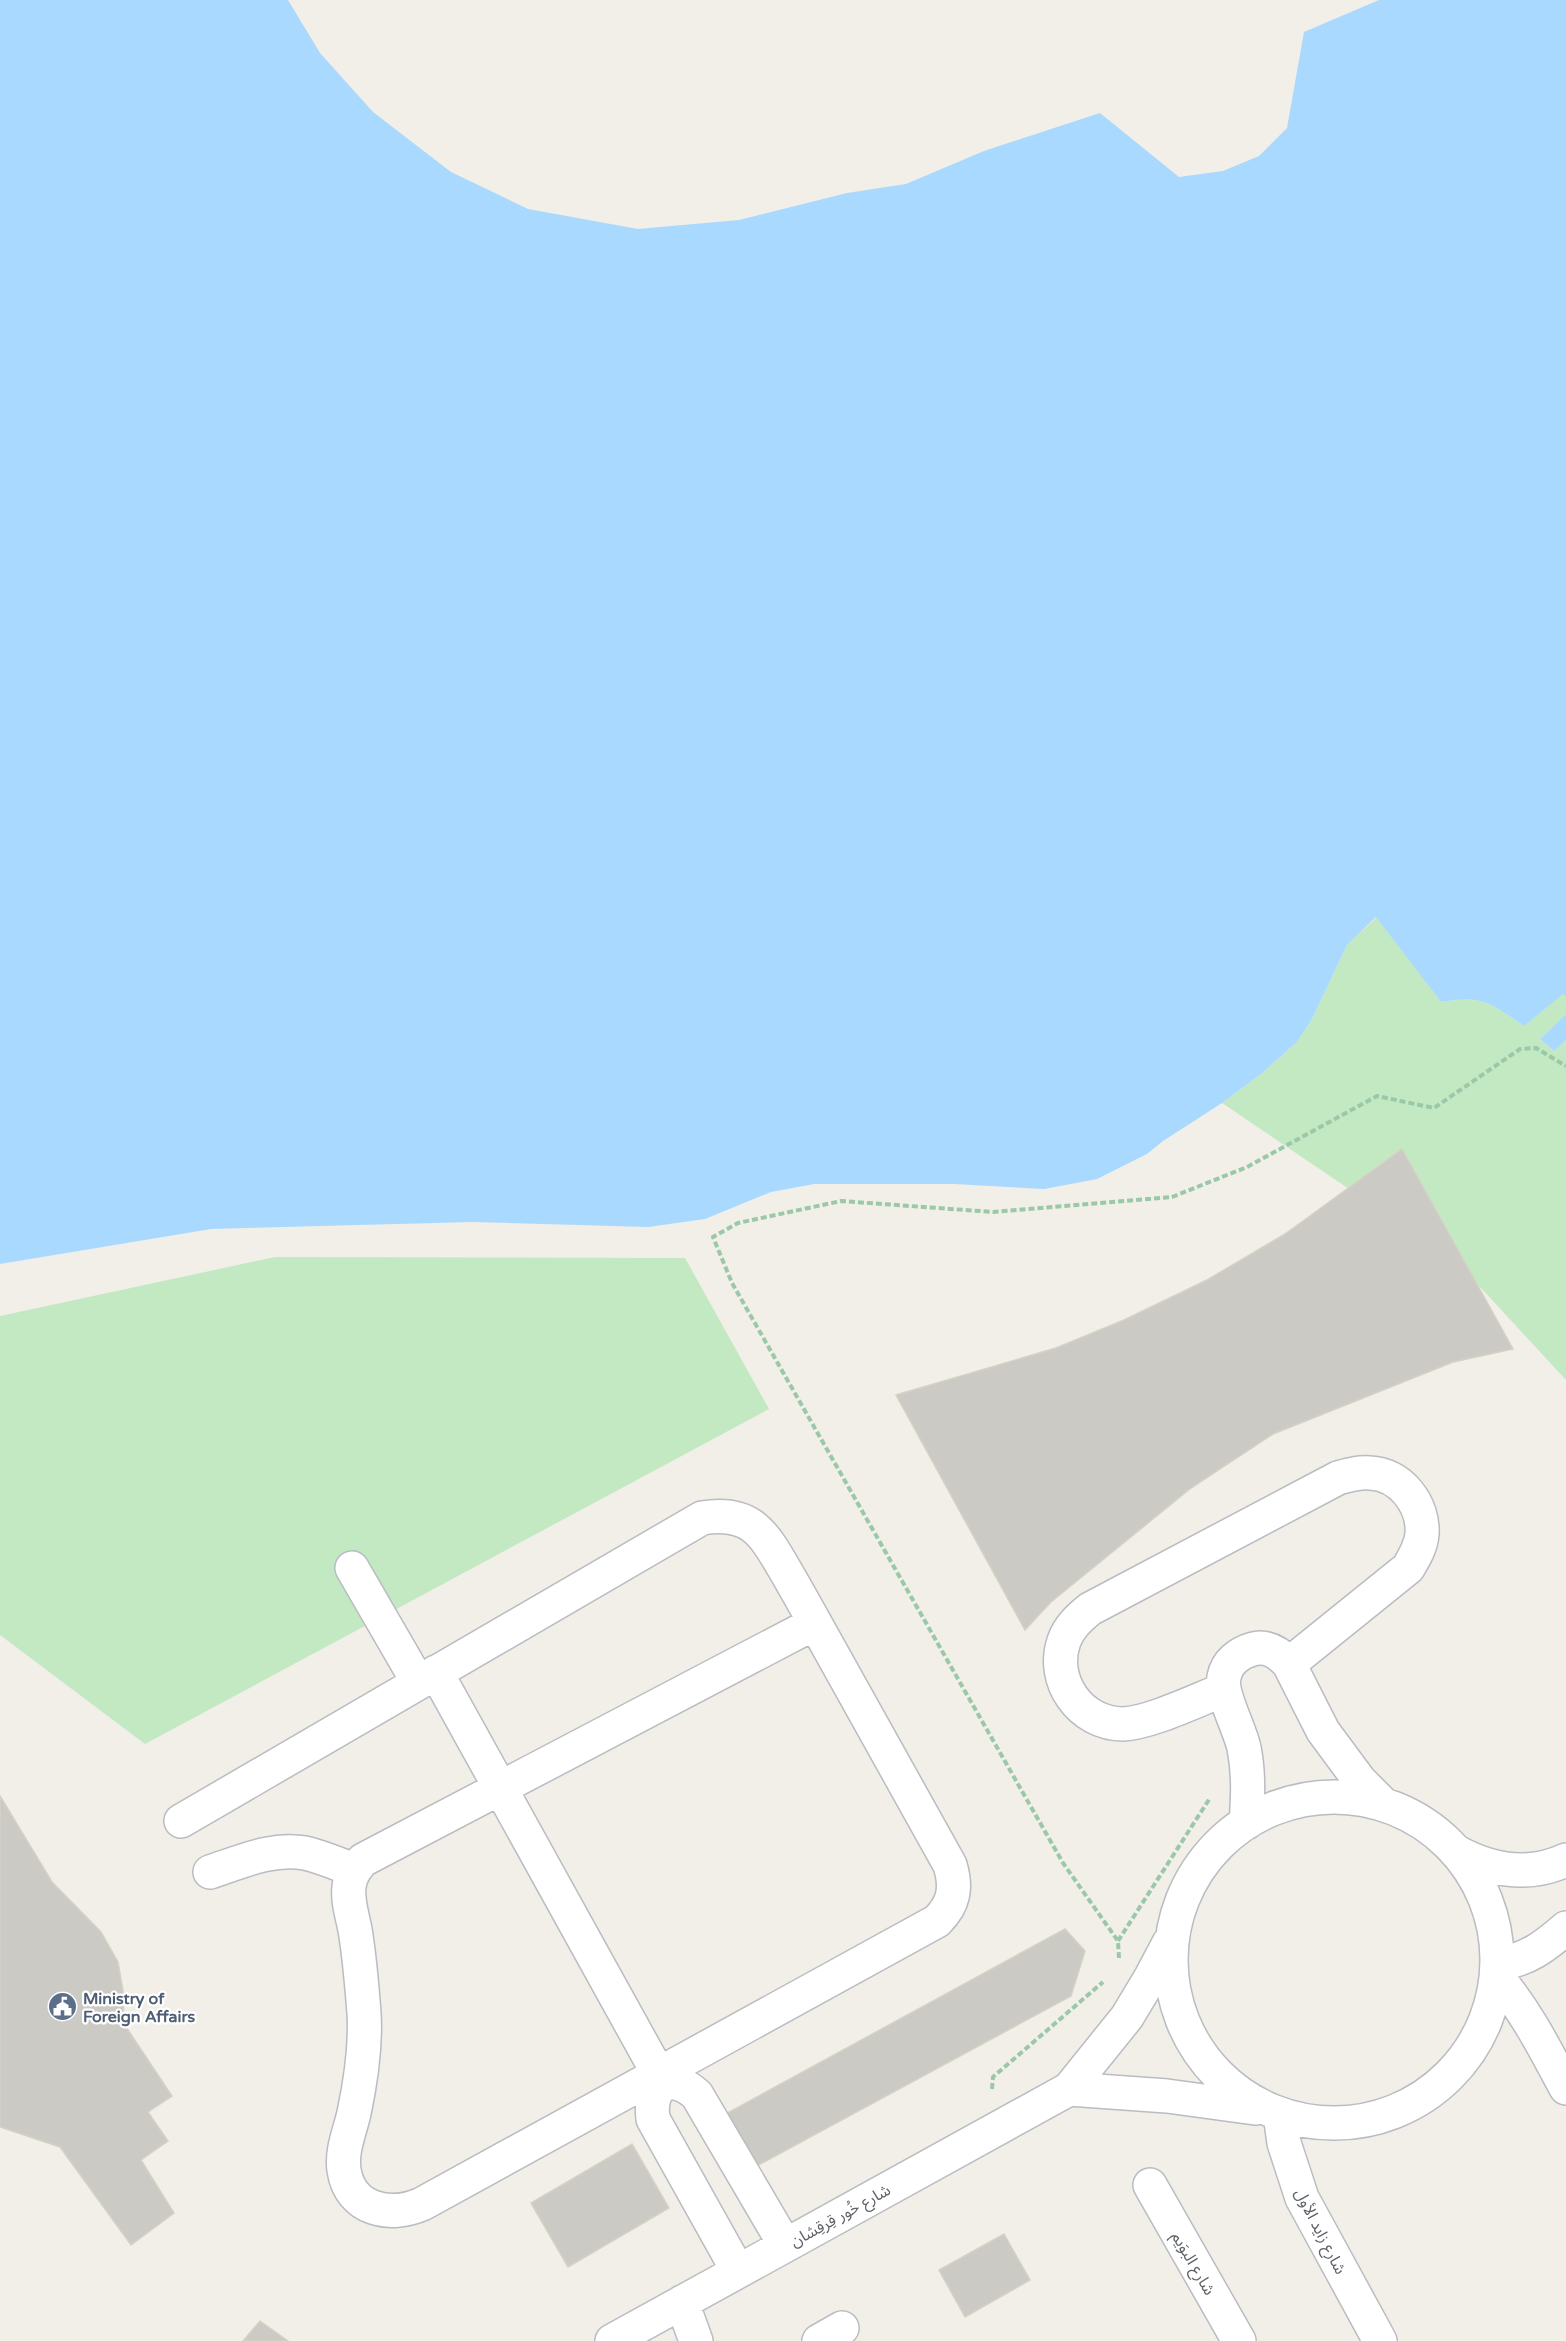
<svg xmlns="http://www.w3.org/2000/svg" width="1566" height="2341" font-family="'Varela Round','Noto Sans Arabic',sans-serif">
<rect width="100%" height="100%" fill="#f1efe7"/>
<!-- green -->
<path fill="#c3e9c3" d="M1377 917 1441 1002C1483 995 1490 1003 1524 1026L1563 993 1566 997V1014L1540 1039 1554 1051 1566 1040V1380L1457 1262 1222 1103 1261 1074 1297 1042 1312 1019 1347 945Z
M275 1257 685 1258 769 1409 145 1744 0 1635V1316Z"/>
<!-- water -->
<path fill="#a9d9ff" d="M0 0H288L320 53 373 112 451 172 528 209 638 229 739 220 847 193 906 184 984 151 1100 113 1179 177 1223 171 1259 156 1287 128 1304 32 1379 0H1566V997L1563 994 1524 1026C1490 1003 1483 995 1441 1002L1376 917 1347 945 1312 1019 1297 1042 1261 1074 1222 1103 1163 1141 1147 1154 1097 1179 1044 1189 954 1184H814L771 1192 705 1219 648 1227 472 1222 211 1229 0 1264Z
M1566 1014V1040L1554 1051 1540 1039Z"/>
<!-- building -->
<path fill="#cccac4" stroke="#d6d1c5" stroke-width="1.5" d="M1402 1149 1513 1349 1453 1362 1273 1434 1191 1488 1051 1602 1025 1630 896 1395 1056 1348 1124 1320 1207 1280 1285 1234Z
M0 1796 52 1882 101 1932 118 1962 123 1991 124 2024 172 2096 148 2112 168 2141 141 2160 174 2213 131 2245 60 2147 0 2127Z
M1065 1929 1085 1951 1071 1996 751 2169 722 2116Z
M632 2144 669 2208 568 2267 531 2203Z
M1004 2234 1030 2280 965 2317 939 2270Z
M260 2321 288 2341H243Z"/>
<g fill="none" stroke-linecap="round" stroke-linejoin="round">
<defs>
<path id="minor" d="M352 1568 418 1682
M815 1623 950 1865C957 1888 954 1904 937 1921L422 2204C390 2218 350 2210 344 2170 341 2151 350 2131 354 2113 361 2080 366 2046 364 2013 362 1987 360 1962 356 1936 354 1920 347 1903 349 1887 350 1875 356 1868 363 1860Z
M436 1672 663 2082
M1223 1690C1197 1700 1150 1723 1123 1724 1080 1724 1050 1680 1064 1641 1069 1627 1079 1618 1090 1609L1338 1478C1349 1475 1359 1472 1370 1473 1401 1474 1424 1505 1422 1534 1421 1547 1414 1558 1408 1568L1289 1664
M1171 1960a163 163 0 1 1 326 0a163 163 0 1 1-326 0Z
M181 1821 702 1518C750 1510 763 1532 785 1570 795 1587 805 1605 815 1623
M1246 1823C1248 1797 1249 1773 1244 1748 1240 1729 1220 1693 1224 1677 1227 1662 1239 1653 1253 1649 1268 1645 1279 1653 1289 1664L1323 1731 1360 1781 1383 1804
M1457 1852C1492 1871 1529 1877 1566 1860
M210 1872C240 1862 273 1847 305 1853 322 1857 338 1864 354 1870
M1497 1965C1528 1959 1543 1948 1566 1928
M1497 1977C1526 2011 1545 2049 1566 2088
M1069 2089 1167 2096 1255 2108
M1280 2114 1284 2143 1302 2198 1380 2341
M1150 2185 1239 2341
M738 2271 653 2119C651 2103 653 2095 663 2082 678 2082 686 2085 697 2095L785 2245
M682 2302 696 2341
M612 2341 1069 2089 1127 2017 1151 1977 1169 1943
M819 2341 842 2328"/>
</defs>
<!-- minor casing -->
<use href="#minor" stroke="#b9bcc1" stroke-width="36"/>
<!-- path -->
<path stroke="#9ac8a8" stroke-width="4" stroke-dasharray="6 3" stroke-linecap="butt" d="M1118 1941 1210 1798
M1119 1958 1118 1941 1063 1863 732 1283 713 1237 738 1223 841 1201 993 1212 1172 1197 1247 1167 1377 1096 1434 1108 1520 1049 1536 1048 1566 1066
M992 2089 993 2077 1103 1982"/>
<!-- minor -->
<use href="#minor" stroke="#fff" stroke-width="33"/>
</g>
<!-- icons -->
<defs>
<symbol id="civic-disc" viewBox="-11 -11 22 22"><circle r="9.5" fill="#5c6f8a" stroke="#fff"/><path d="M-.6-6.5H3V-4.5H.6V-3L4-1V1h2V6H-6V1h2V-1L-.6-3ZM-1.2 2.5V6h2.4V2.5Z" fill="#fff"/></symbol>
</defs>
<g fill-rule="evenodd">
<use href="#civic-disc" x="46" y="1990" width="33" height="33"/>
</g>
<g text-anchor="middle" stroke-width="4.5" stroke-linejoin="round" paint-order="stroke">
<!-- service labels -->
<g font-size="16" font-weight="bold" fill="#4e5e75" stroke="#fff" text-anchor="start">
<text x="83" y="2004">Ministry of<tspan x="83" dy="18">Foreign Affairs</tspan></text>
</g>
<!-- street labels -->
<g font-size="16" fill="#5e6268" stroke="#fff">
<text transform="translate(840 2215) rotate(-29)" y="6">شارع خُور قِرقِشان</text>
<text transform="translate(1321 2231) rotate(63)" y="6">شارع زايد الأول</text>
<text transform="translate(1194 2263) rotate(60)" y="6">شارع البوَيم</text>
</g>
</g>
</svg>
